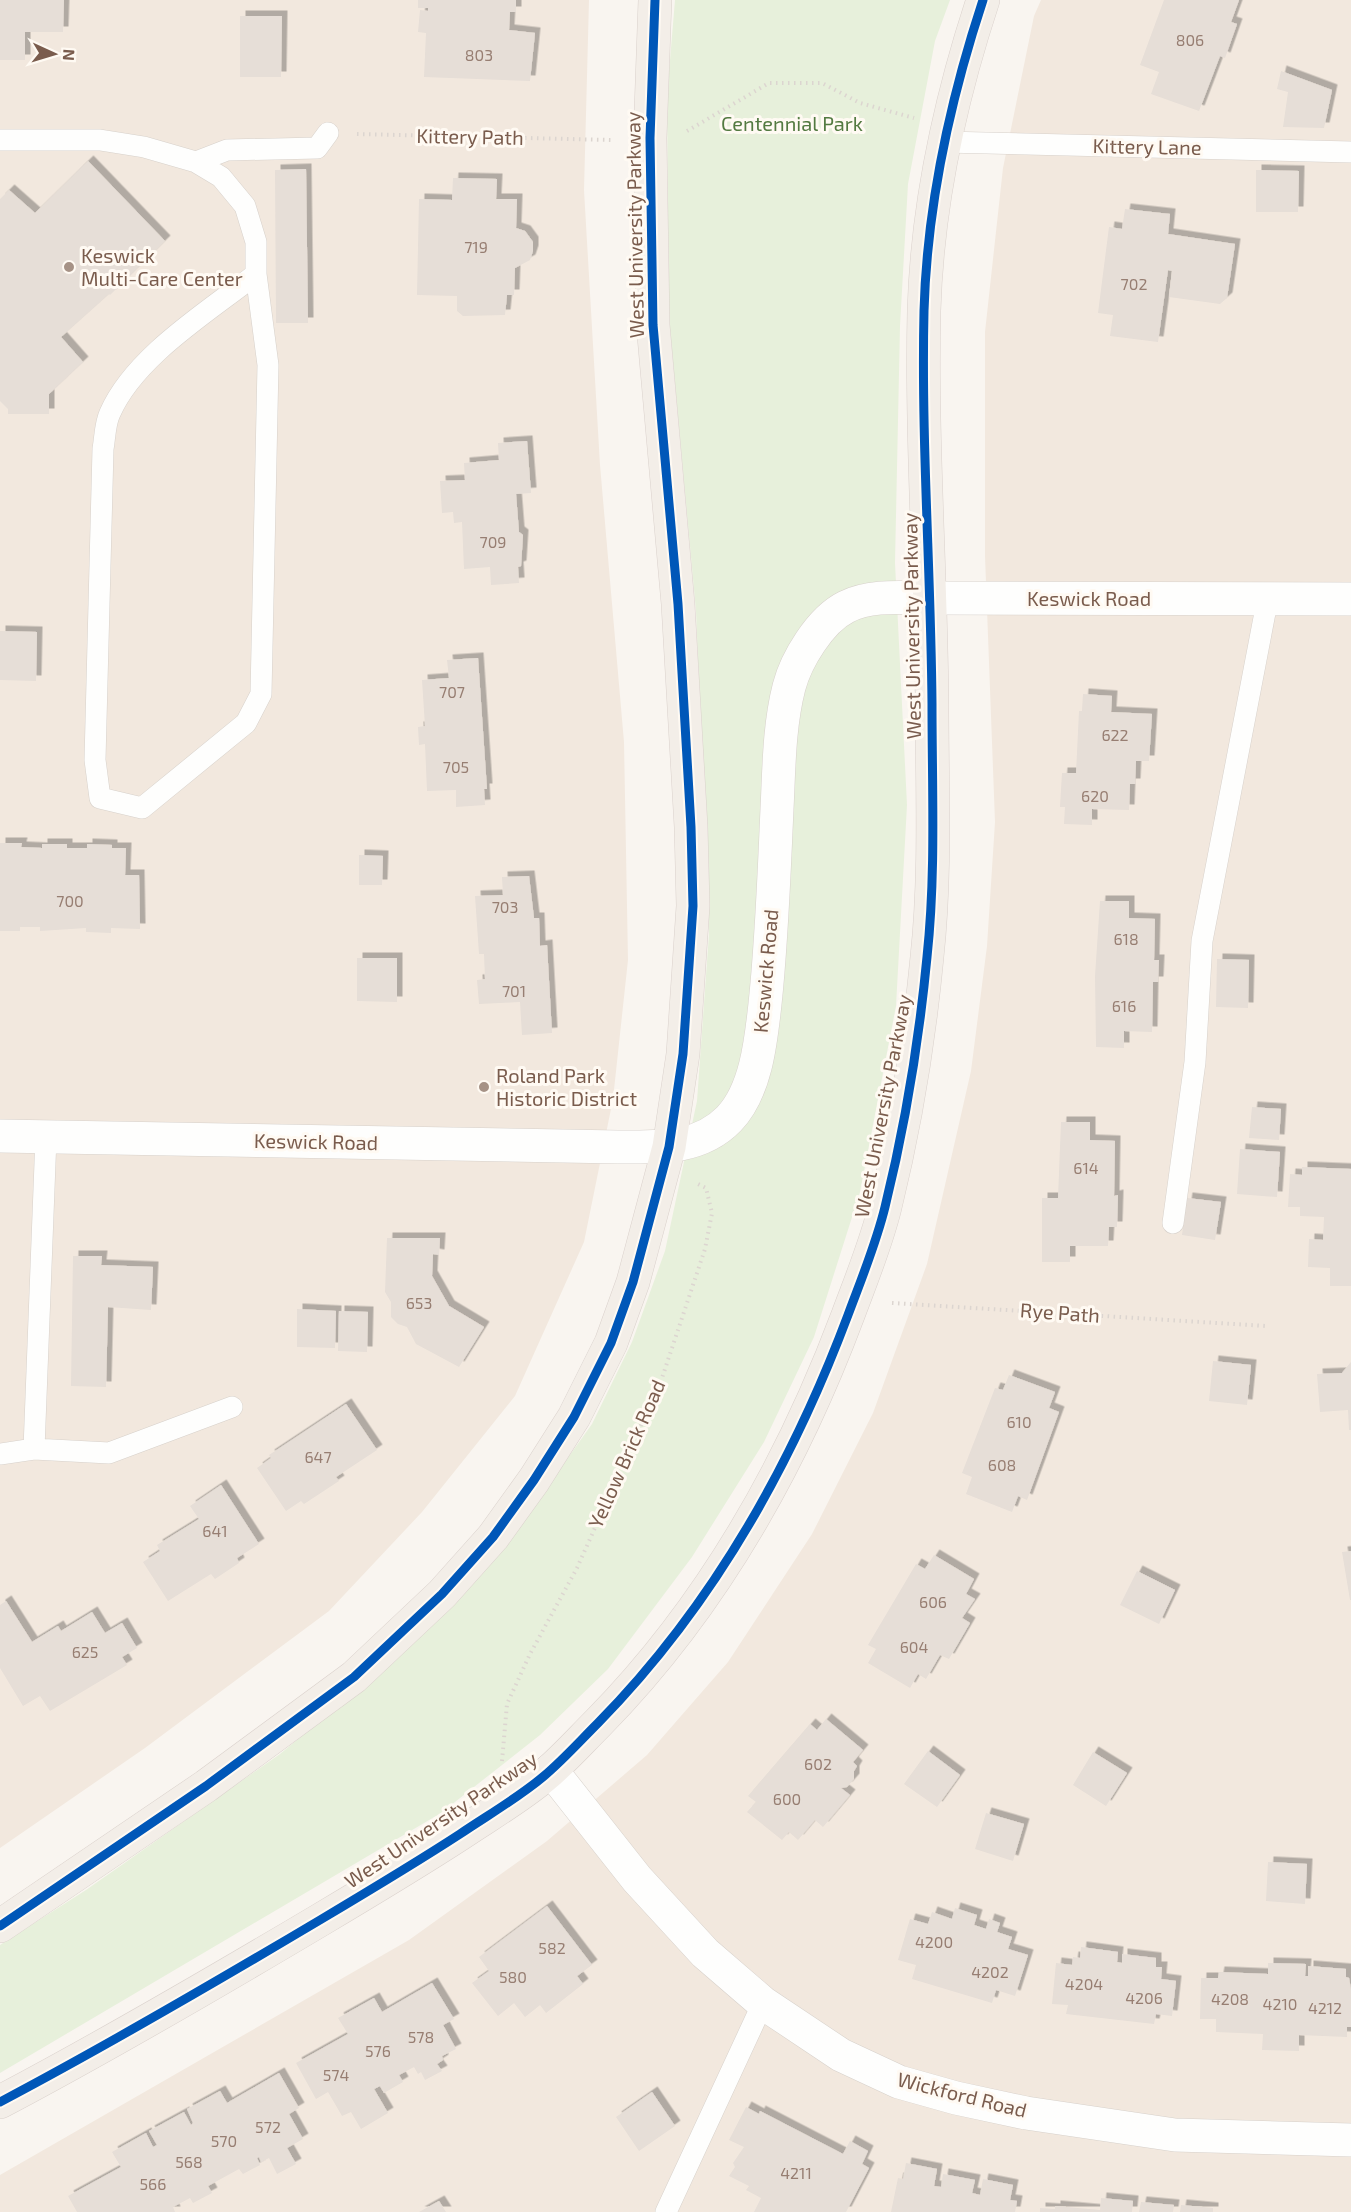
<svg xmlns="http://www.w3.org/2000/svg" width="1351" height="2212" font-family="'Exo 2',sans-serif">
<defs>
<filter id="shadow"><feDropShadow dx="5.5" dy="-5.5" stdDeviation="0" flood-color="#0004"/></filter>
</defs>
<rect width="100%" height="100%" fill="#f9f5f0"/>
<!-- residential -->
<path fill="#f2e8de" d="M0 0H589L584 190 600 465 624 742 628 960 613 1099 584 1242 515 1396 422 1512 329 1611 145 1748 0 1848Z
M1041 0H1351V2212H0V2175L409 1940 547 1841 647 1755 728 1662 812 1534 873 1413 927 1264 971 1071 987 946 995 822 985 556V332L1003 168 1034 16Z"/>
<!-- green -->
<path fill="#e7f0db" d="M675 0H950L935 41 908 184 900 326 895 563 907 805 896 1006 860 1192 814 1337 764 1442 692 1557 608 1669 540 1735 441 1813 0 2073V1945L86 1890 280 1754 415 1642 527 1515 592 1424 632 1342 665 1251 697 1101 709 934 696 611 669 319 667 96Z"/>
<!-- building -->
<path fill="#e6ded7" filter="url(#shadow)" d="M0 0H64L63 32H25V60H0Z
M418 0H516V12H510L509 30 535 33 530 81 424 77 426 33 418 32 420 10 428 11V8H418Z
M1164 0H1239L1231 22 1237 24 1225 58 1220 56 1199 111 1151 94 1159 72 1140 65Z
M240 16H282L281 77H240Z
M1281 71 1332 90 1324 128 1283 127 1288 92 1277 89Z
M88 161 165 241 110 295 109 294 61 337 83 362 49 394V414H8V409L0 401V199L9 190 35 213Z
M306 169 308 323H276L275 170Z
M1256 170 1299 171 1298 212H1256Z
M453 178 497 179 496 199H517L516 228 525 231 533 242V251L530 260 515 268 514 295H507L505 315 463 316 457 311V296L417 295 419 199 452 200Z
M1125 209 1170 214 1168 234 1235 244 1227 298 1220 304 1169 297 1172 271 1168 270 1158 342 1110 336 1113 315 1098 313 1109 227 1122 229Z
M527 441 531 493 516 494 519 532 523 535 521 566 518 567 519 583 491 585 490 567 464 569 462 522 454 523 453 512 442 513 440 481 465 480 464 463 499 460 498 443Z
M0 631 37 632 36 681 0 680Z
M478 658 487 789H484L485 805 456 807V790L427 791 425 744 419 745 418 727 425 726 422 680 449 678 447 660Z
M1083 694 1112 696 1111 712 1152 714 1149 761H1136L1135 784H1130L1129 810 1092 809V825L1064 824 1065 807H1060L1062 773H1076L1079 711H1082Z
M0 843H22L21 847 42 848V844H67V848H87V844L112 845V848H126L125 875H139L140 929 111 928V933L86 932V928L40 931V927H20V931H0Z
M359 855 383 856 382 885H359Z
M529 876 534 918H539L540 946 547 945 552 1033 522 1035 520 1002 479 1004 477 980 485 979 484 954H479L475 896 503 895 502 877Z
M1100 901H1129V918L1155 919 1154 960H1159L1158 982H1153L1152 1032 1124 1031V1048L1096 1047 1095 976Z
M357 958H397V1002L357 1001Z
M1217 959 1249 960 1248 1008 1216 1007Z
M1252 1107 1281 1109 1279 1140 1249 1138Z
M1061 1122H1090V1140L1115 1141 1114 1196 1118 1195 1117 1227H1109L1108 1246H1070V1262H1042V1198H1058Z
M1240 1149 1280 1152 1277 1197 1237 1194Z
M1302 1167 1351 1169V1286H1330V1268L1308 1267 1309 1239 1323 1240 1324 1217 1300 1216V1207H1288L1290 1174 1302 1175Z
M1187 1198 1221 1202 1215 1240 1182 1235Z
M387 1238H440L439 1255 433 1254 432 1276 449 1306 484 1327 459 1367 416 1344 407 1327 398 1324 391 1317V1302L385 1292Z
M73 1256H102L101 1265 153 1267 151 1310 108 1307 106 1387 71 1386Z
M297 1309 336 1311 335 1348 297 1347Z
M339 1311 368 1312 367 1352 338 1351Z
M1213 1361 1251 1365 1247 1405 1209 1401Z
M1351 1362V1430H1349L1348 1410 1320 1412 1317 1374 1342 1373Z
M1009 1375 1055 1392 1049 1408 1059 1412 1027 1500 1018 1496 1012 1512 966 1494 972 1477 962 1473 995 1388 1003 1390Z
M346 1404 377 1450 336 1477 339 1481 304 1504 301 1501 286 1511 257 1468 271 1458 269 1455Z
M221 1485 259 1544 237 1558 239 1563 215 1579 211 1574 168 1601 143 1562 160 1551 157 1545 199 1519 190 1506Z
M1351 1551V1600H1350L1342 1552Z
M934 1555 974 1579 966 1594 975 1599 962 1618 970 1623 949 1659 940 1655 926 1679 918 1674 910 1688 868 1663 876 1649 868 1645 916 1564 925 1569Z
M1137 1571 1175 1590 1159 1624 1120 1605Z
M6 1601 32 1642 58 1626 61 1631 92 1612 105 1633 122 1623 137 1648 122 1657 127 1665 50 1711 40 1696 23 1706 0 1668V1605Z
M826 1719 863 1750 853 1762 857 1766 854 1771V1779L847 1787 841 1788 850 1795 823 1827 815 1820 798 1840 789 1832 782 1840 747 1812 756 1802 748 1796 810 1724 817 1730Z
M928 1751 960 1775 937 1807 904 1784Z
M1093 1752 1127 1773 1106 1806 1073 1785Z
M986 1813 1024 1824 1013 1861 975 1849Z
M1268 1862 1307 1864 1305 1904 1266 1901Z
M547 1906 592 1965 577 1976 583 1984 546 2013 540 2005 525 2017 514 2003 498 2016 472 1983 489 1971 479 1957Z
M955 1908 977 1915 974 1925 986 1929 989 1919 1000 1923 997 1932 1012 1937 1008 1949 1028 1955 1015 1996 996 1990 992 2003 912 1979 916 1965 898 1960 910 1919 928 1924 932 1912 952 1919Z
M1081 1947 1118 1952 1117 1962 1122 1963V1954L1156 1958V1967H1162L1161 1979 1176 1981 1172 2016 1156 2014 1154 2024 1066 2014 1068 2005 1052 2004 1056 1963 1072 1965 1073 1957 1080 1958Z
M1268 1963 1306 1964 1305 1976H1308V1966L1346 1969V1977L1349 1978 1351 1989V2027H1347V2037L1299 2035V2051L1262 2050 1263 2034 1216 2032V2019H1200L1201 1978H1218L1219 1972 1268 1974Z
M432 1983 454 2019 443 2025 456 2049 442 2056 443 2060 437 2064 442 2071 425 2080 421 2072 418 2074 414 2067 399 2075 403 2082 384 2093 380 2086 374 2089 388 2113 361 2129 351 2112 342 2116 328 2092 316 2099 296 2063 348 2034 338 2018 374 1998 382 2012Z
M279 2073 299 2108 289 2114 303 2139 287 2148 296 2164 277 2174 269 2158 261 2162 259 2157 257 2158 260 2165 243 2174 239 2169 208 2186 212 2193 193 2203 190 2198 173 2207 175 2212H77L68 2196 121 2167 112 2152 146 2133 153 2147 157 2145 149 2131 184 2112 191 2125 193 2123 187 2109 220 2091 227 2103Z
M652 2092 675 2126 639 2151 616 2117Z
M746 2107 759 2114 760 2111 843 2154 850 2141 868 2151 862 2164 869 2168 846 2212H754L761 2198 746 2190 749 2186 729 2176 735 2167 733 2163 744 2147 729 2140Z
M906 2163 937 2169 934 2186 941 2187 943 2174 975 2180 972 2193 980 2195 983 2179 1013 2185 1010 2200 1017 2201 1015 2212H891L898 2178 903 2179Z
M1101 2198 1133 2201 1132 2212H1040V2208L1055 2209V2206L1100 2210Z
M439 2201 446 2212H419Z
M1141 2202 1174 2205 1173 2212H1139Z
M1181 2205 1213 2208V2212H1180Z"/>
<g fill="none" stroke-linecap="round" stroke-linejoin="round">
<defs>
<path id="service" d="M0 140H100L144 147 196 162 221 177 245 206 256 242V274L268 365 261 694 246 723 142 808 100 798 95 760 103 449C105 438 105 423 110 413 135 356 208 312 256 274
M944 142 1351 152
M196 162 227 150 317 148 328 133
M1173 1223 1195 1062 1202 941 1268 597
M34 1449 46 1137
M0 1454 34 1449 109 1453 232 1407
M666 2212 763 2003"/>
<path id="minor" d="M931 598 1351 599
M551 1770 637 1879 705 1953 763 2003 841 2055 899 2082 956 2098 1026 2113 1175 2135 1351 2140"/>
<path id="tertiary" d="M0 1136 618 1147C657 1147 699 1150 729 1119 756 1091 761 1041 765 1004 772 939 774 874 777 809 779 768 779 726 789 687 796 660 820 620 846 607 871 594 904 598 931 598"/>
<path id="primary" d="M0 1926 206 1786 354 1677 442 1594 493 1537 534 1480 574 1417 611 1343 633 1282 669 1147 683 1054 693 906 691 827 678 604 653 325 650 138 655 0
M0 2102C108 2045 214 1983 320 1920 367 1892 414 1864 460 1834 488 1815 518 1798 544 1776 563 1760 580 1741 598 1723 712 1607 791 1467 848 1315 861 1280 876 1244 885 1207 905 1126 919 1041 927 957 936 874 932 788 932 704 931 573 921 442 924 311 927 205 950 100 983 0"/>
</defs>
<!-- service casing -->
<use href="#service" stroke="#d7d1cb" stroke-width="22"/>
<!-- minor casing -->
<use href="#minor" stroke="#d7d1cb" stroke-width="34"/>
<!-- tertiary casing -->
<use href="#tertiary" stroke="#d7d1cb" stroke-width="34"/>
<!-- primary casing -->
<use href="#primary" stroke="#dad1cc" stroke-width="34"/>
<!-- path -->
<path stroke="#dcd5d0" stroke-width="4" stroke-dasharray="1.5 4.5" stroke-linecap="butt" d="M687 131 769 83H822L860 103 914 118
M357 134 611 140
M892 1303 1266 1326
M502 1761 507 1704 530 1654 577 1568 662 1378 705 1249 712 1213 706 1188 696 1183"/>
<!-- service -->
<use href="#service" stroke="#fefefd" stroke-width="21"/>
<!-- minor -->
<use href="#minor" stroke="#fefefd" stroke-width="33"/>
<!-- tertiary -->
<use href="#tertiary" stroke="#fefefd" stroke-width="33"/>
<!-- primary -->
<use href="#primary" stroke="#f3eee8" stroke-width="33"/>
<defs>
<path id="cycleway" d="M0 1926 206 1786 354 1677 442 1594 493 1537 534 1480 574 1417 611 1343 633 1282 669 1147 683 1054 693 906 691 827 678 604 653 325 650 138 655 0
M0 2102C108 2045 214 1983 320 1920 367 1892 414 1864 460 1834 488 1815 518 1798 544 1776 563 1760 580 1741 598 1723 712 1607 791 1467 848 1315 861 1280 876 1244 885 1207 905 1126 919 1041 927 957 936 874 932 788 932 704 931 573 921 442 924 311 927 205 950 100 983 0"/>
</defs>
<!-- cycleway casing -->
<use href="#cycleway" stroke="#fffaf3" stroke-width="13"/>
<!-- cycleway -->
<use href="#cycleway" stroke="#0057b8" stroke-width="9"/>
</g>
<!-- markers -->
<g fill="#a69286" stroke="#fffaf3" stroke-width="2">
<circle cx="69" cy="267" r="6"/>
<circle cx="484" cy="1087" r="6"/>
</g>
<g text-anchor="middle" stroke-width="6" stroke-linejoin="round" paint-order="stroke">
<!-- number labels -->
<g font-size="16" fill="#977e72">
<text x="1190" y="46">806</text>
<text x="479" y="61">803</text>
<text x="476" y="253">719</text>
<text x="1134" y="290">702</text>
<text x="493" y="548">709</text>
<text x="452" y="698">707</text>
<text x="1115" y="741">622</text>
<text x="456" y="773">705</text>
<text x="1095" y="802">620</text>
<text x="70" y="907">700</text>
<text x="505" y="913">703</text>
<text x="1126" y="945">618</text>
<text x="514" y="997">701</text>
<text x="1124" y="1012">616</text>
<text x="1086" y="1174">614</text>
<text x="419" y="1309">653</text>
<text x="1019" y="1428">610</text>
<text x="318" y="1463">647</text>
<text x="1002" y="1471">608</text>
<text x="215" y="1537">641</text>
<text x="933" y="1608">606</text>
<text x="914" y="1653">604</text>
<text x="85" y="1658">625</text>
<text x="818" y="1770">602</text>
<text x="787" y="1805">600</text>
<text x="934" y="1948">4200</text>
<text x="552" y="1954">582</text>
<text x="990" y="1978">4202</text>
<text x="513" y="1983">580</text>
<text x="1084" y="1990">4204</text>
<text x="1144" y="2004">4206</text>
<text x="1230" y="2005">4208</text>
<text x="1280" y="2010">4210</text>
<text x="1325" y="2014">4212</text>
<text x="421" y="2043">578</text>
<text x="378" y="2057">576</text>
<text x="336" y="2081">574</text>
<text x="268" y="2133">572</text>
<text x="224" y="2147">570</text>
<text x="189" y="2168">568</text>
<text x="796" y="2179">4211</text>
<text x="153" y="2190">566</text>
</g>
<!-- park labels -->
<g font-size="20" fill="#537a41" stroke="#fffaf3">
<text x="792" y="131">Centennial Park</text>
</g>
<!-- street labels -->
<g font-size="20" fill="#7a5c4d" stroke="#fffaf3">
<text transform="translate(470 137) rotate(1)" y="7">Kittery Path</text>
<text transform="translate(1147 147) rotate(1)" y="7">Kittery Lane</text>
<text transform="translate(635 225) rotate(-91)" y="7">West University Parkway</text>
<text x="1089" y="606">Keswick Road</text>
<text transform="translate(912 626) rotate(-91)" y="7">West University Parkway</text>
<text transform="translate(766 971) rotate(-85)" y="7">Keswick Road</text>
<text transform="translate(883 1106) rotate(-79)" y="7">West University Parkway</text>
<text transform="translate(316 1142) rotate(1)" y="7">Keswick Road</text>
<text transform="translate(1060 1313) rotate(4)" y="7">Rye Path</text>
<text transform="translate(627 1454) rotate(-66)" y="7">Yellow Brick Road</text>
<text transform="translate(441 1820) rotate(-34)" y="7">West University Parkway</text>
<text transform="translate(962 2095) rotate(14)" y="7">Wickford Road</text>
</g>
<!-- poi labels -->
<g font-size="20" fill="#7a5c4d" stroke="#fffaf3" text-anchor="start">
<text x="81" y="263">Keswick<tspan x="81" dy="23">Multi-Care Center</tspan></text>
<text x="496" y="1083">Roland Park<tspan x="496" dy="23">Historic District</tspan></text>
</g>
</g>
<!-- north arrow -->
<g transform="translate(54 54) rotate(94)" stroke="#fffaf3" stroke-width="4.5" paint-order="stroke">
<path d="M0-4.5L10 22L0 15L-10 22Z" fill="#7a5c4d"/>
<text y="-9" font-size="16" font-weight="bold" text-anchor="middle" fill="#7a5c4d">N</text>
</g>
</svg>
